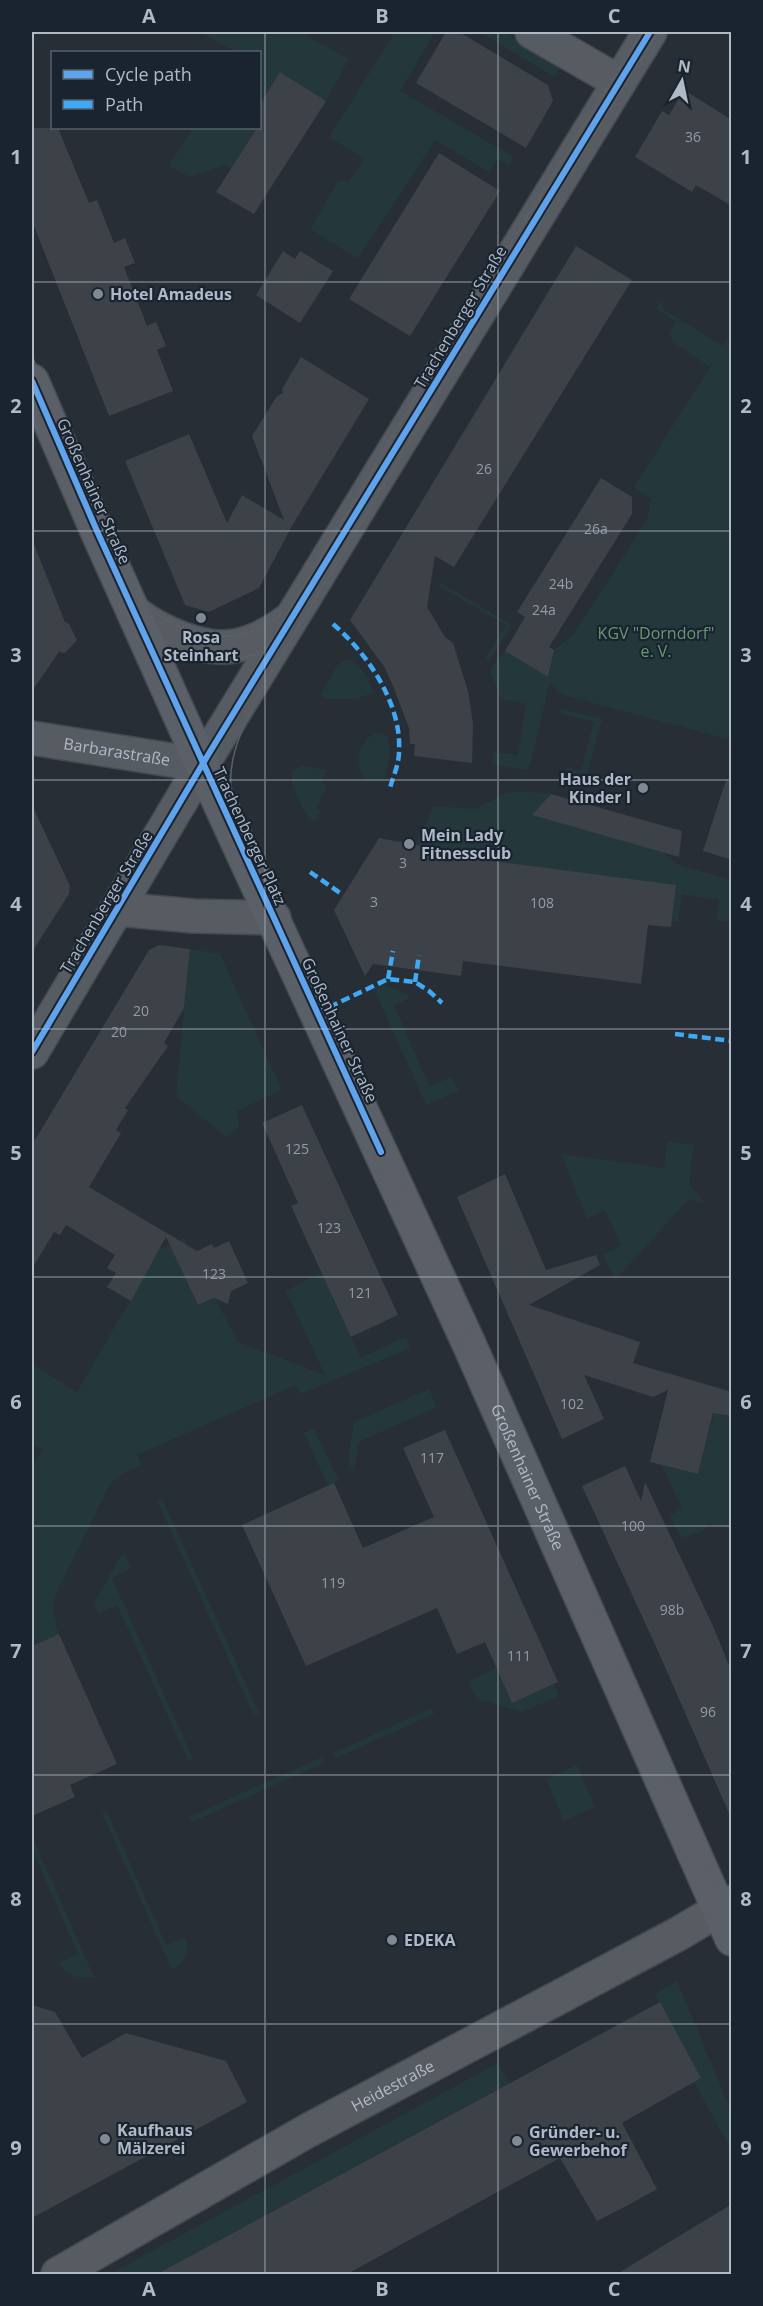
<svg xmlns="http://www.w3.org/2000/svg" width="763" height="2306" font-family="'Open Sans',sans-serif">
<rect width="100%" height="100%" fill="#272e35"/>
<!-- green -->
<path fill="#24383b" d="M200 32H300L349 59 326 101 280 72 260 104V52H236Z
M395 32H435L400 91 514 157 509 165 497 159 489 172 435 140 358 259 310 229 338 181H349L364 159 329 137Z
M479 32H504L561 66 555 77Z
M193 128H257L231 168 224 166 190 177 169 166Z
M662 300 663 309 723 346 731 334V740L559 694 550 682 530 766 526 770 492 765 494 752 518 755 526 704 501 699 490 670 505 651 548 677 554 650 573 635 647 520 651 499 634 487 710 367 673 342 669 333 676 322 656 308Z
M441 583 512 625 488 661 486 657 506 625 439 586Z
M346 659C360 662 369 681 374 692L357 699H326L322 697 321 693 337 666Z
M562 709 602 719 586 779 579 778 561 766 581 771 594 722 562 714 560 710Z
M380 733 388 737C390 753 389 765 384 780 351 793 350 736 380 733Z
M301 766 328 770 321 782 326 786 316 809 321 811 315 821C304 817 289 783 292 771Z
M518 791 551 794 532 815 662 852 679 865 731 880V922L716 920 719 900 682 894 678 922 672 921 676 886 440 854 442 850 415 845 434 806 475 809 505 794Z
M190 949 220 954 282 1090 237 1111 239 1127 226 1137 176 1096Z
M381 983 407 994 410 998 394 1005 429 1086 452 1077 459 1091 426 1105 373 987Z
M667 1141 694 1145 689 1184 706 1204 689 1199 615 1280 603 1255 621 1245 605 1210 587 1219 561 1154 664 1168Z
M184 1238 193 1258 179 1265 198 1305 215 1298 238 1342 325 1375 286 1291 321 1272 361 1358 406 1336 410 1348 301 1394 296 1385 137 1455 142 1465 119 1476 110 1484 55 1596 53 1611 59 1634 32 1646V1466L42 1449 32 1443V1364L77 1392 160 1249Z
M429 1389 437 1407 358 1442 354 1474 348 1459 354 1422Z
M716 1407 731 1416V1529L707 1523 705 1530 681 1538 670 1516 682 1508 662 1465 698 1474Z
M314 1429 339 1481 328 1486 304 1433Z
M162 1498 259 1713 254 1716 157 1500Z
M123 1552 131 1568 112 1578 193 1759 188 1760 117 1605 98 1613 94 1603Z
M496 1668 512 1703 554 1684 559 1696 522 1712 476 1699 469 1681Z
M432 1708 434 1714 336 1758 333 1753Z
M322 1757 324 1763 192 1822 189 1817Z
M577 1765 595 1807 564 1821 546 1779Z
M107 1811 166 1945 186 1937C190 1951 185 1962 172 1970L102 1813Z
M35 1843 94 1977C78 1979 67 1977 59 1963L78 1954 32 1849V1845Z
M677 1981 731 2111V2150L694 2082 701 2078 655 1994Z
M498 2063 509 2083 157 2274H110Z"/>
<!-- building -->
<path fill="#3c4248" d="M446 32H459L548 85 553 101 526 148 416 83Z
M280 72 326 101 254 214 216 192 257 128H260V104Z
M684 90 732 120V206L696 185 692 192 635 157 662 111 669 115Z
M32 128H58L89 203 97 200 114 243 125 238 135 263 124 267 147 326 156 322 166 346 157 350 173 391 109 416 32 221Z
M439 153 500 191 410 336 349 299Z
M576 246 632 280 454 567 435 556 427 607 445 637 453 643 468 691 473 724 472 763 414 756 415 744H410L409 728 393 686 385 668 350 620Z
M283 251 295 259 300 251 333 271 300 323 256 295Z
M301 357 369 399 292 526 259 588 209 612 185 605 125 461 189 434 227 523 242 495 284 520 252 436 277 396 283 393 282 389Z
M601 478 632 497V514L549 647 554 650 548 677 505 651 525 617 517 612Z
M33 542 65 622 69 624 77 640 65 653 59 652 32 691Z
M726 780 732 781V860L703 851Z
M551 794 682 831 679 857 532 815Z
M32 805 70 886 69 894 32 952Z
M379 838 443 850 440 854 676 885 671 927 648 925 641 984 463 961 461 976 373 964 365 976 334 910Z
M159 945 190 949 184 1008 164 1043 168 1046 125 1108 128 1110 116 1130 121 1133 89 1187 197 1251 212 1244 214 1248 229 1241 248 1283 231 1291 228 1304 214 1298 198 1305 166 1237 131 1301 107 1287 116 1273 107 1268 115 1255 66 1225 60 1235 54 1232 32 1269V1145L149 950Z
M302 1105 398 1315 351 1337 291 1206 298 1203 262 1123Z
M505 1174 546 1270 596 1255 600 1265 529 1305 640 1342 633 1363 732 1392V1416L713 1413 698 1474 650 1462 668 1390 653 1397 584 1375 604 1419 562 1439 457 1197Z
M445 1430 558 1682 512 1703 485 1642 457 1654 437 1608 306 1666 242 1525 334 1483 363 1548 434 1517 403 1448Z
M625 1466 641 1501 645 1482 713 1626 732 1673V1820L658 1651 582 1486Z
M59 1634 117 1764 70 1785 75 1797 32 1816V1646Z
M660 2002 701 2078 622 2123 657 2189 632 2203 597 2221 560 2158 347 2274H157Z
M32 2005 55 2012 82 2058 126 2033 226 2061 247 2102 32 2218Z
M732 2204V2274H617L656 2250Z"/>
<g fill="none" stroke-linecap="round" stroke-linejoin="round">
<defs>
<g id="minor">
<path d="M532 32 619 82"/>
<path id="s1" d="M32 738 202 765"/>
<path id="s2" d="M58 2274 307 2131 678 1934 732 1902"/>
</g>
<path id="tertiary" d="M134 612C157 631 204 652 234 646 255 643 273 632 289 620
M117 909 193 916 274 918
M32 1052 208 755 650 32"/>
<g id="secondary">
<path id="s3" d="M32 381 97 531 202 765 469 1344 732 1939"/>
</g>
</defs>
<!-- minor casing -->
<use href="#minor" stroke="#454a50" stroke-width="36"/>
<!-- tertiary casing -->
<use href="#tertiary" stroke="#454a50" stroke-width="36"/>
<!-- secondary casing -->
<use href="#secondary" stroke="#454a50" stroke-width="36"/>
<!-- minor -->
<use href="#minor" stroke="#575c63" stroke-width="33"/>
<!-- tertiary -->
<use href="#tertiary" stroke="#575c63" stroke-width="33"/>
<!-- secondary -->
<use href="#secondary" stroke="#5b6068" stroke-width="33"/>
<!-- tram -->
<path stroke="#5b6066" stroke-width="1.5" d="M32 355 47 396 155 642 377 1124 732 1921
M32 399 219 826 462 1347 732 1955
M139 601C182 636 236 654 282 613
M153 640C185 661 229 665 265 651
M233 800C224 765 242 730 255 700L534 232 658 32
M217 811C212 765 217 734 239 694L439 359 642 32"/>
<!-- quiet -->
<path stroke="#3fa9f5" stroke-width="4.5" stroke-dasharray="9 4.5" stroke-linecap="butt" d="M333 624C368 654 402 704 399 752 399 764 393 777 390 788
M310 872 343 895
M388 979 393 951
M415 982 419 955
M317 1013 388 979 415 982 429 991 442 1003
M675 1034 732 1041"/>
<defs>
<path id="cycleway" d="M32 381 97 531 381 1152
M32 1052 208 755 650 32"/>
</defs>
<!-- cycleway casing -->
<use href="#cycleway" stroke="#1a2430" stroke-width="10"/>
<!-- cycleway -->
<use href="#cycleway" stroke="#60a3ed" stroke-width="6"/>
</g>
<!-- grid -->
<path fill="none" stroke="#b0bac7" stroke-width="1.5" stroke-opacity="0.55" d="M265 32V2274M498 32V2274M32 282H732M32 531H732M32 780H732M32 1029H732M32 1277H732M32 1526H732M32 1775H732M32 2024H732"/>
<!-- markers -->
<g fill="#808994" stroke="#1a2430" stroke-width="2">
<circle cx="98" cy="294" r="6"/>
<circle cx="201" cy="618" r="6"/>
<circle cx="643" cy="788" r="6"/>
<circle cx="409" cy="844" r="6"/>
<circle cx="392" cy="1940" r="6"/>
<circle cx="105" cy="2139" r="6"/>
<circle cx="517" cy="2141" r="6"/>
</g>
<g text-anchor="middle" stroke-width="4.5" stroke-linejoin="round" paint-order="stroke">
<!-- number labels -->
<g font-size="14" fill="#939ca7">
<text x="693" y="142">36</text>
<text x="484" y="474">26</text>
<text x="596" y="534">26a</text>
<text x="561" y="589">24b</text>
<text x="544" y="615">24a</text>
<text x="403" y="868">3</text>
<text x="374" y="907">3</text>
<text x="542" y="908">108</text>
<text x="141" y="1016">20</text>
<text x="119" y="1037">20</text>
<text x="297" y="1154">125</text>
<text x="329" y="1233">123</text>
<text x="214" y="1279">123</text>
<text x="360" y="1298">121</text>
<text x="572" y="1409">102</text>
<text x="432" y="1463">117</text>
<text x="633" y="1531">100</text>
<text x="333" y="1588">119</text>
<text x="672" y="1615">98b</text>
<text x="519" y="1661">111</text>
<text x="708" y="1717">96</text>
</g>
<!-- poi labels -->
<g font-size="16" font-weight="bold" fill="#b0bac7" stroke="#1a2430" text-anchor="start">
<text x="110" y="300">Hotel Amadeus</text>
<text x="201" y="643" text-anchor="middle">Rosa<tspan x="201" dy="18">Steinhart</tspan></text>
<text x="631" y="785" text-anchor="end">Haus der<tspan x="631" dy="18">Kinder I</tspan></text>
<text x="421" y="841">Mein Lady<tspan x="421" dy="18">Fitnessclub</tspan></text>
<text x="404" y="1946">EDEKA</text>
<text x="117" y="2136">Kaufhaus<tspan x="117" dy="18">Mälzerei</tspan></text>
<text x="529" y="2138">Gründer- u.<tspan x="529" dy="18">Gewerbehof</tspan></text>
</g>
<!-- street labels -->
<g font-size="16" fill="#b0bac7" stroke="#1a2430">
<text transform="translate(460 317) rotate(-59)" y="6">Trachenberger Straße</text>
<text transform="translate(94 491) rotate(66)" y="6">Großenhainer Straße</text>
<text dy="6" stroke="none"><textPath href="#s1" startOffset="86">Barbarastraße</textPath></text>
<text transform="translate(250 836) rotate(65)" y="6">Trachenberger Platz</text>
<text transform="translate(106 902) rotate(-59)" y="6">Trachenberger Straße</text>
<text transform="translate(340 1030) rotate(65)" y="6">Großenhainer Straße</text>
<text dy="6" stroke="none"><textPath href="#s3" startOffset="1203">Großenhainer Straße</textPath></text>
<text dy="6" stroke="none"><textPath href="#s2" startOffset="384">Heidestraße</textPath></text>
</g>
<!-- park labels -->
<g font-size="16" fill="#66996f" stroke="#1a2430">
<text x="656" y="639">KGV "Dorndorf"<tspan x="656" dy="18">e. V.</tspan></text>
</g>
</g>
<!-- border -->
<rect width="763" height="2306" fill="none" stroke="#1a2430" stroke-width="66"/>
<!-- legend -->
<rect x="51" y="51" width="210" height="78" fill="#1a2430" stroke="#56606c" stroke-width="1.5"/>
<rect x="63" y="70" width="30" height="9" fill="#60a3ed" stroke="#56606c" stroke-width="1.5"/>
<text x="105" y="81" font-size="18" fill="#b0bac7">Cycle path</text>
<rect x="63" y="100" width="30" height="9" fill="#3fa9f5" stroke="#56606c" stroke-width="1.5"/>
<text x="105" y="111" font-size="18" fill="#b0bac7">Path</text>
<!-- north arrow -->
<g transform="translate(682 81) rotate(9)" stroke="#1a2430" stroke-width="4.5" paint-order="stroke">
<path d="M0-4.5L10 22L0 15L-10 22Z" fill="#b0bac7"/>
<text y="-9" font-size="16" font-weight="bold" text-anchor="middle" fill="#b0bac7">N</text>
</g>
<rect x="33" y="33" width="697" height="2240" fill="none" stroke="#b0bac7" stroke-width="2"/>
<g font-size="20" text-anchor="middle" font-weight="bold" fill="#b0bac7">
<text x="149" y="23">A</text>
<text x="382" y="23">B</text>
<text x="614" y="23">C</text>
<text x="16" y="164">1</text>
<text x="746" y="164">1</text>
<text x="16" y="413">2</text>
<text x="746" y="413">2</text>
<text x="16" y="662">3</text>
<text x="746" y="662">3</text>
<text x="16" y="911">4</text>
<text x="746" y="911">4</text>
<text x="16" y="1160">5</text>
<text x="746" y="1160">5</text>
<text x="16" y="1409">6</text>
<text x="746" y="1409">6</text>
<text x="16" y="1658">7</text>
<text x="746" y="1658">7</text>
<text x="16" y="1906">8</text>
<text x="746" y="1906">8</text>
<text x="16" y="2155">9</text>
<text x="746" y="2155">9</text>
<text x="149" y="2296">A</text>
<text x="382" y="2296">B</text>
<text x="614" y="2296">C</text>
</g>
</svg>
